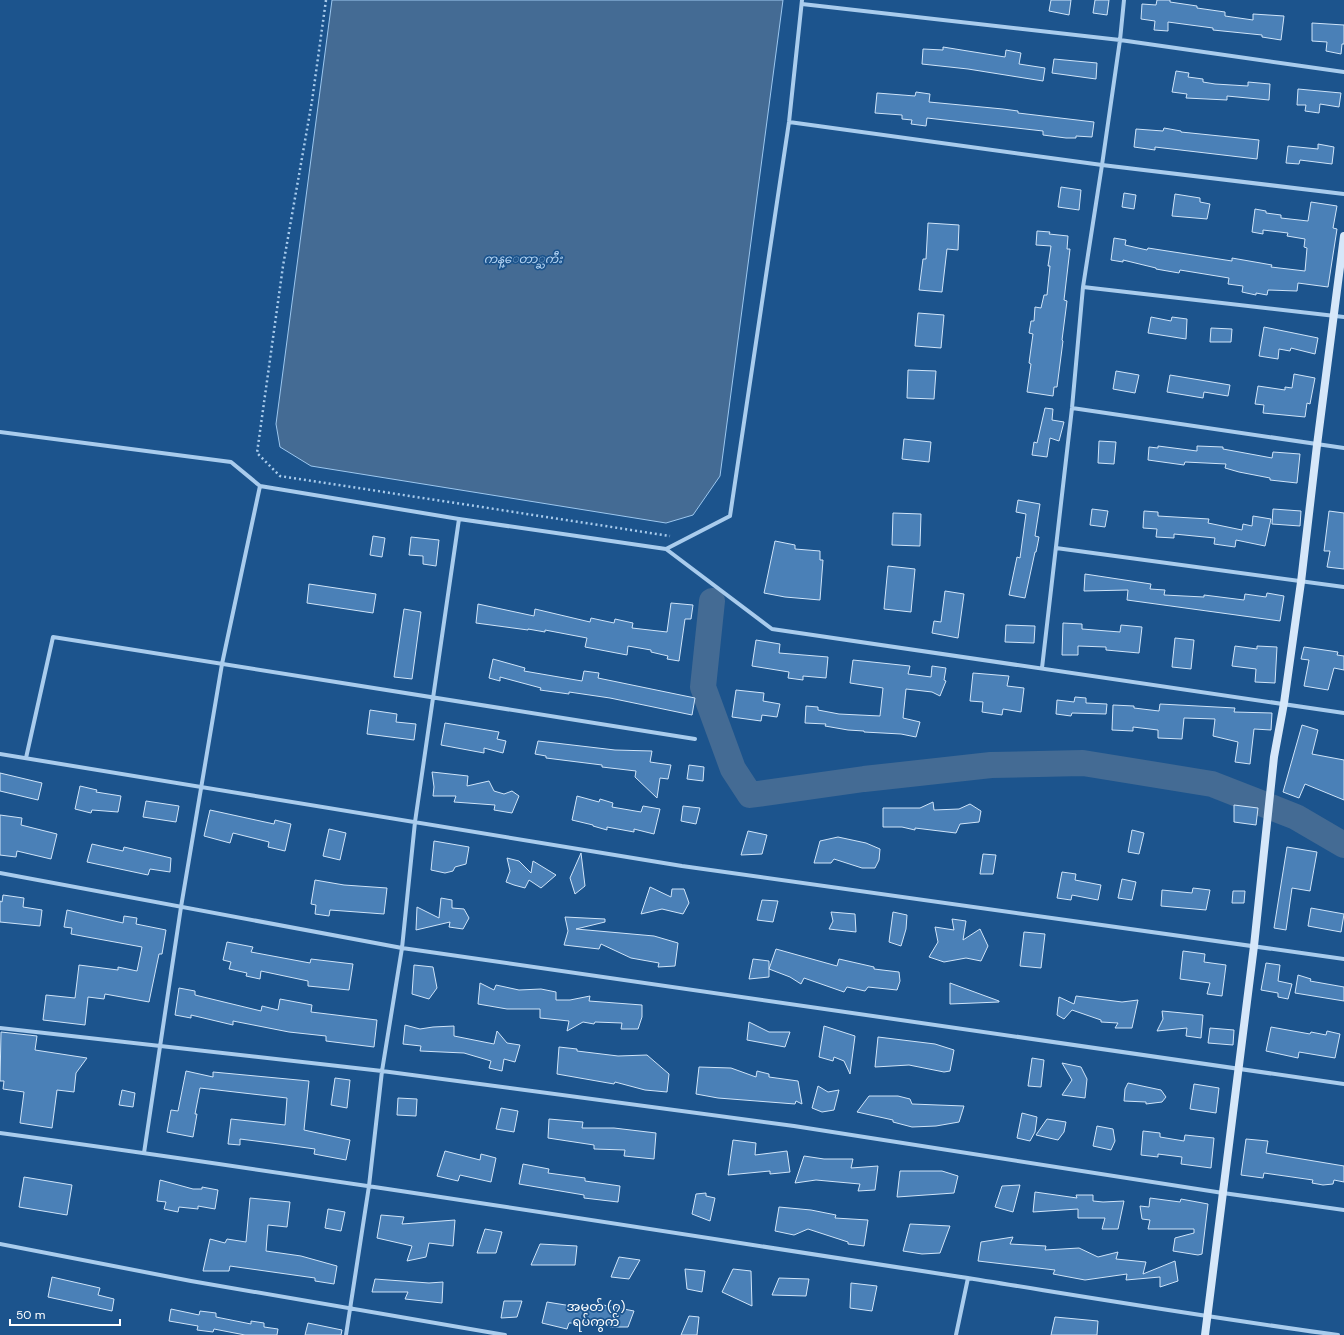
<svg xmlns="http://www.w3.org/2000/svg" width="1344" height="1335" font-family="'DM Sans','Noto Sans Myanmar',sans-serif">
<rect width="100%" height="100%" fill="#1c548d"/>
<!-- water -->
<path fill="#446b94" stroke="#9cc7ef" d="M332 0H783L720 476 693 515 666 523 311 466 280 447 276 424Z"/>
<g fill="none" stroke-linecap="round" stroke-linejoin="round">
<!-- river -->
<path stroke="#446b94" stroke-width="26" d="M712 601 703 687 733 769 750 795 864 779 991 765 1083 763 1212 784 1296 817 1344 845"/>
</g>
<!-- building -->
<path fill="#4a80b7" stroke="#cfe4f9" d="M1051 0H1071L1069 15 1049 11Z
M1095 0H1109L1107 15 1093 13Z
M1157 0H1170V2L1197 6V8L1225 12V16L1253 20V14L1284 16 1281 40 1262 37V35L1213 30V28L1168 22V31L1154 30 1155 21 1141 19 1142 4 1156 5Z
M1312 23 1344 25V44H1342L1341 54 1326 51 1327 42 1312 41Z
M943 47 1005 57 1006 50 1021 53 1019 64 1045 68 1043 81 968 69 922 64 923 49 943 50Z
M1054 59 1097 63 1096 79 1052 73Z
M1176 71 1189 73 1188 77 1203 79V82L1215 84 1248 86V82L1270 84 1269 100 1227 96V100L1186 98 1187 94 1172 92Z
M1298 89 1341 93 1339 107 1320 104 1319 113 1305 111 1306 105H1297Z
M916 92 930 94 929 102 1003 109 1018 111V113L1094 122 1092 137 1076 136V138H1066L1043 135V131L927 118 926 126 911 124 912 120 902 119V115L875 113 877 93 915 96Z
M1164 128 1181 131V132L1259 140 1257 159 1155 147V150L1134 147 1136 129 1163 131Z
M1318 144 1334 147 1332 164 1300 160 1299 164 1286 163 1288 146 1318 149Z
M1061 187 1081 190 1079 210 1058 207Z
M1124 193 1136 195 1134 209 1122 207Z
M1175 194 1200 198V202L1210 204 1207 219 1172 216Z
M1311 202 1337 206 1333 228 1337 229 1328 287 1298 283 1297 291 1268 290 1267 295 1256 293V295L1242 292 1243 286 1228 284 1229 278 1180 270 1179 273 1156 269V268L1123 260V262L1111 260 1114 238 1126 240 1125 245 1147 250 1148 248 1232 261V258L1272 265 1271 267 1305 271 1307 248 1304 247 1305 239 1287 236 1288 233 1263 230V234L1252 232 1255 209 1266 211V213L1281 215V218L1308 221Z
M928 223 959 225 958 250 947 249 942 292 919 290 923 259H926Z
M1037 231 1050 232 1049 234 1068 236 1067 249H1070L1064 300 1067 301 1062 340 1063 341 1057 387H1054L1053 396 1027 392 1031 364 1029 363 1033 334 1029 333 1031 321H1034L1035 307 1041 308 1044 295H1047L1050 266H1048L1051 246 1036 245Z
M918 313 944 315 941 348 915 346Z
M1151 317 1171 321 1172 317 1187 319 1186 339 1148 333Z
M1264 327 1318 338 1315 354 1291 348 1290 351 1279 349 1278 359 1259 356Z
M1211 328 1232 329 1231 342H1210Z
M908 370 936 371 934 399 907 398Z
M1116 371 1139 375 1135 393 1113 389Z
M1294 374 1315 378 1310 404 1307 403 1305 417 1263 413 1264 405 1255 404 1258 386 1285 390V387L1292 388Z
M1170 375 1230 385 1228 396 1204 392 1203 398 1167 392Z
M1045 408 1053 409 1052 420 1064 422 1059 441 1050 438 1047 457 1032 455 1034 442 1037 443Z
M904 439 931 442 929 462 902 459Z
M1099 441 1116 442 1114 464 1098 463Z
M1158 446 1197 451V446L1223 447V449L1272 458 1273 452 1300 454 1297 483 1270 480V478L1239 472 1225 468 1226 464 1185 462 1184 465 1148 460 1149 447 1158 448Z
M1018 500 1040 504 1035 536 1039 537 1036 552H1035L1025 598 1009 595 1017 557 1020 558 1026 514 1016 512Z
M1092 509 1108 511 1105 527 1090 525Z
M1273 509 1301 511 1300 526 1272 524Z
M1144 511 1158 512V516L1209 519 1208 523 1242 530 1243 524 1252 526 1253 516 1271 519 1265 546 1236 540 1235 547 1214 544 1215 538 1174 534V538L1156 537 1157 529 1143 528Z
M1329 511 1344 513V569L1327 567 1330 551H1324Z
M893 513 921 514 920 546 892 545Z
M373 536 385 538 382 557 370 555Z
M411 537 439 540 436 566 423 564V556L409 555Z
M775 541 795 545V549L820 551V560H823L820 600 785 597 764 593Z
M888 566 915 569 911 612 884 609Z
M1085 574 1151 584 1150 589 1165 590 1164 595 1204 597V595L1244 600 1245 594 1266 597 1267 593 1284 596 1280 621 1127 600 1128 590 1084 591Z
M309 584 376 594 373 613 307 603Z
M945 591 964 594 958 638 932 633 934 621 941 622Z
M671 603 693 605 691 619H685L679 661 667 659 668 656 651 652V650L628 646 627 655 585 647 587 638 545 630V632L528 629V630L476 623 478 604 534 616 535 609 590 622 591 618 614 623 615 619 633 623 632 628 667 632Z
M404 609 421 612 412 679 394 677Z
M1063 623 1082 624V629L1120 632 1121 625 1142 627 1139 653 1106 650V647L1078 646V655H1062Z
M1006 625 1035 626 1034 643 1005 642Z
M1175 638 1194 640 1191 669 1172 667Z
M756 640 780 644 779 653 828 657 826 678 803 676V680L788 678 789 672 752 666Z
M1235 646 1257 649V646L1277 647 1275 683 1255 682 1256 669 1232 666Z
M1304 647 1338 652 1337 655 1344 656V670L1334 668 1328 690 1304 686 1309 660 1301 659Z
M493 659 525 668 524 671 582 681 584 671 599 673 598 678 695 698 692 715 610 698 569 692V694L540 690 541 688 500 677V681L489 678Z
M853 660 910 666 908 674 931 677 932 666 946 668 944 680 946 681 940 696 932 692 906 689 903 718 920 722 916 737 901 734 864 732V731L848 730 825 726 826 724 805 723 806 706 818 707V710L839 714 880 716 883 688 850 683Z
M973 673 1009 676 1007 686 1024 688 1021 712 1003 709 1002 715 982 712 983 702 970 701Z
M736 690 764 693 763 701 780 704 777 717 762 715 761 721 732 717Z
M1075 697 1086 698V703L1107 704 1106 714 1072 713 1071 716 1056 714 1057 700 1074 702Z
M1160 704 1235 708 1234 712 1272 713 1271 730 1254 729 1250 764 1235 762 1238 742 1213 736 1215 719 1184 718 1182 739 1158 738V730L1133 727V731L1112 730 1113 705 1134 706V708L1159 711Z
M370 710 397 714 396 722 416 724 414 740 367 734Z
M445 723 499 732 497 739 506 741 503 753 484 748V753L441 745Z
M1302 725 1318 730 1312 754 1344 760V800L1305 784 1299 798 1283 792Z
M538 741 615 750 652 751 650 762 671 765 668 779 660 778 657 798 635 777 636 771 602 767V765L546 758V756L535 754Z
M689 765 704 767 703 781 687 779Z
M432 772 468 776 467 786 489 781 494 791 504 794 512 791 519 796 512 813 494 810 495 805 454 802 456 796H433L434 787Z
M0 773 42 783 38 800 0 791Z
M80 786 97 790 96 792 121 796 118 812 92 810 91 813 75 809Z
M577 796 599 802 600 799 613 803 612 807 641 812 643 806 660 809 654 834 634 829V832L607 827V830L593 826V825L572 820Z
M146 801 179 806 176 822 143 817Z
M933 802 934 810 959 809 970 804 981 811 979 822 960 824 956 833 915 828V830L902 827H883V808H920Z
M1234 805 1258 808 1256 825 1234 822Z
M683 806 700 808 696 824 681 821Z
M210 810 274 824 275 820 291 824 285 851 268 847 269 842 233 833 230 843 204 836Z
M0 815 22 818 21 825 57 834 51 859 17 851 16 857 0 855Z
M329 829 346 833 340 860 323 856Z
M1132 830 1144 833 1139 854 1128 852Z
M748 831 767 835 762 854 741 855Z
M838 837 866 843 880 849 879 860 875 868H862L834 859 831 863H814L820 841Z
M434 841 469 847 466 864 455 867 453 871 445 873 431 870Z
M92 844 123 851 124 847 171 858 170 872 150 869 148 875 87 862Z
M1287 847 1317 852 1310 891 1292 888 1286 930 1274 928Z
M581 853 585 886 575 894 570 878Z
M983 854 996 855 993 874H980Z
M507 858 519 861 531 873 533 861 556 875 541 888 529 880 525 888 514 885 506 882 510 871Z
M1062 872 1076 874 1075 880 1101 885 1098 900 1072 895 1071 900 1057 898Z
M1122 879 1136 882 1132 900 1118 898Z
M315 880 344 885 387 888 384 914 330 910 329 916 315 914 316 905 311 904Z
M650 887 671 897 672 889H684L689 903 683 914 662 909 641 914Z
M1193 888 1210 890 1206 910 1161 906 1162 890 1192 893Z
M1233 891H1245L1244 903H1232Z
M3 895 24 898 23 907 42 910 40 926 0 922V901L2 902Z
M441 898 452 900V908L464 909 469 918 463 929 449 927 450 922 416 930 417 907 439 918Z
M762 900 778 901 773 922 757 920Z
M1311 908 1344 914 1341 932 1308 926Z
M67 910 123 923 124 916 137 918 136 924 166 930 162 954H159L149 1002 105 994 104 999 88 997 85 1025 43 1020 46 995 75 998 79 965 118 970V967L137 971 142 947 71 934 72 928 64 927Z
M831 912 855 914 856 932 829 929 833 921Z
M893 912 907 915 906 929 901 946 889 942Z
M565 917 605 919V922L576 929 654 936 678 943 675 966 658 967 659 963 631 958 601 944 599 949 564 945 568 931Z
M952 919 966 921 963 940 980 929 988 946 981 961 966 958 944 962 929 957 938 942 935 927 954 930Z
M1024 932 1045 934 1041 968 1020 966Z
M227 942 253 947 251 952 310 963 311 959 353 964 349 990 308 986V981L261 971 260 979 246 976 247 973 229 969 231 962 223 960Z
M776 949 837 966 839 959 874 967V969L899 972 900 981 897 990 868 987 865 991 847 987 844 992 804 978 801 984 790 977 769 969Z
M1183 951 1205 954 1204 962 1226 965 1222 996 1207 994 1210 983 1180 979Z
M753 959 769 961V977L749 979Z
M1266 963 1280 965 1278 981 1292 984 1288 999 1278 997V993L1261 990Z
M414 965 433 967 437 988 429 999 412 994Z
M1298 975 1311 979 1310 981 1344 987V1001L1295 993Z
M480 983 494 990 496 985 519 990 541 989 556 992V1000H570L590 996 589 1001 642 1005V1017L638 1029H621L622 1023 595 1022 594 1024 583 1022 567 1031 569 1021 540 1018V1009H507L478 1004Z
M950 983 999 1001V1002L950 1004Z
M179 988 195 991V995L261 1011 262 1006 278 1010 280 999 312 1005 311 1012 377 1020 374 1047 326 1041V1036L289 1032 233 1021V1025L191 1015V1018L175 1015Z
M1076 996 1122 1002 1138 1000 1132 1028H1115L1118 1023 1101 1022V1020L1072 1010 1064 1019 1057 1015 1059 997 1074 1004Z
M1162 1011 1203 1015 1201 1038 1186 1036 1187 1028 1157 1031 1163 1019Z
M749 1022 769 1032H790L785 1047 747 1040Z
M405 1025 420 1029 433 1027 454 1026V1036L494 1044 497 1031 507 1043 520 1045 515 1062 504 1059 502 1071 489 1068 491 1061 464 1053 420 1051 421 1046 403 1044Z
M824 1026 855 1036 850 1074 844 1061 834 1057 833 1061 819 1057Z
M1271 1027 1310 1034 1311 1032 1326 1035 1327 1031 1340 1034 1335 1058 1299 1052 1298 1058 1266 1051Z
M1210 1028 1234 1030 1233 1045 1208 1043Z
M1 1032 37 1036 35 1050 87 1058 76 1073 74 1092 57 1090 52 1128 20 1123 24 1092 3 1089 4 1081H0Z
M878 1037 935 1044 954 1050 950 1071 944 1072 909 1065 875 1067Z
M559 1047 577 1049V1051L618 1056 647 1055 669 1074 667 1092 645 1090 615 1082 614 1084 557 1074Z
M1032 1058 1044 1060 1041 1087 1028 1086Z
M1062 1063 1081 1067 1087 1079 1085 1098 1062 1095 1072 1080Z
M699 1067 731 1068 756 1077 757 1071 769 1074V1077L798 1081 802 1104 796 1101 795 1104 718 1098 696 1094Z
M186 1071 213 1077V1072L309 1081 304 1130 350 1140 346 1160 314 1154 315 1149 272 1143 240 1139V1145L228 1144 231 1119 285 1125 287 1098 200 1088 195 1114H197L193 1137 167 1132 171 1110 178 1111Z
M335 1078 350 1080 347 1108 331 1105Z
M1128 1083 1161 1090 1166 1097 1162 1102 1146 1104V1102L1124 1101 1125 1089Z
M1194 1084 1219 1088 1216 1113 1190 1109Z
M818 1086 828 1092 839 1090 834 1110 822 1112 812 1108Z
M122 1090 135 1093 133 1107 119 1105Z
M869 1096H898L910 1099 912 1104 964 1106 959 1122 936 1126 912 1127 893 1122V1120L857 1112Z
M398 1098 417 1099 416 1116 397 1115Z
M501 1108 518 1111 514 1132 496 1129Z
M1022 1113 1037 1117 1035 1132 1030 1141 1017 1138Z
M549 1119 583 1122 582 1128H614L656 1133 654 1159 624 1156 625 1150 594 1149V1145L548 1138Z
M1047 1119 1066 1122 1064 1132 1058 1140 1036 1135Z
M1097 1126 1113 1129 1115 1141 1111 1150 1093 1146Z
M1143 1131 1160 1133V1137L1184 1141 1185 1135 1214 1138 1211 1168 1181 1164 1182 1157 1158 1154V1157L1141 1155Z
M1246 1139 1268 1141 1266 1153 1344 1166V1182L1334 1180 1333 1184 1323 1185 1312 1183 1313 1180 1264 1173 1263 1178 1241 1175Z
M733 1140 756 1143 755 1155 787 1151 790 1172 770 1174V1171L728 1175Z
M445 1151 480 1160 481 1154 496 1158 491 1182 460 1175 458 1181 437 1176Z
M804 1156 824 1159H853L851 1168 878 1166 875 1190 858 1191 860 1184 816 1180 795 1183Z
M523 1164 549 1169 548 1173 585 1178V1181L620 1186 618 1202 584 1198V1195L519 1184Z
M900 1171H942L958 1176 954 1193 897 1197Z
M24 1177 72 1185 67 1215 19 1207Z
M160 1180 193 1189H202V1187L218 1190 215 1209 198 1206V1209L179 1207 178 1212 164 1209 166 1202 157 1201Z
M1020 1185 1013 1212 995 1207 1002 1186Z
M1035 1192 1077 1198 1076 1195H1093V1201L1103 1202 1124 1201 1118 1229H1102L1105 1218H1078V1209L1033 1212Z
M706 1193V1196L715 1198 710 1221 692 1214 696 1194Z
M250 1198 290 1202 287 1227 268 1225 266 1251 301 1256 337 1266 334 1284 315 1281V1278L230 1266 229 1271H203L210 1239 225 1243 227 1239 246 1242Z
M1150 1198 1180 1202 1181 1199 1208 1204 1202 1254 1198 1255 1173 1251 1175 1238 1194 1233V1229H1148L1150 1220 1142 1219 1140 1206 1149 1207Z
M779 1207 811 1210 836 1215 835 1218 868 1220 864 1246 848 1244V1242L808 1229 794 1235 775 1231Z
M328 1209 345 1212 341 1231 325 1228Z
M381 1215 404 1217 402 1224 455 1220 453 1246 429 1243 426 1257 407 1261 412 1246 377 1238Z
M910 1224 950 1226 940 1253 922 1254 903 1251Z
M485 1229 502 1232 496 1253H477Z
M1013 1237 1010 1244 1046 1246 1045 1250 1079 1248 1098 1257 1118 1252 1116 1259 1146 1262 1143 1274 1175 1261 1178 1281 1160 1287V1277L1126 1280 1127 1274 1085 1280 1053 1274 1055 1270 978 1261 981 1242Z
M540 1244 577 1246 575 1265H531Z
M619 1257 640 1260 629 1279 611 1277Z
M685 1269 705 1271 702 1292 687 1289Z
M733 1269 751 1271 752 1306 722 1292Z
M52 1277 100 1288 98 1295 114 1299 112 1311 48 1297Z
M779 1278 809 1279 806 1296 772 1295Z
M375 1279 429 1283 443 1282 442 1303 405 1299 408 1292H372Z
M851 1283 877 1286 872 1311 850 1308Z
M504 1301H522L517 1317 501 1318Z
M547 1302 590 1309 592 1305H603L634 1311 628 1327H610L612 1323H569L567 1329 542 1323Z
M171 1309 199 1315 200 1311 216 1313V1317L251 1324V1321L264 1323V1327L278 1329 277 1335H245L214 1329 213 1332 197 1330 198 1326 169 1321Z
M689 1316 699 1317 697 1335H681Z
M1055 1317 1098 1321 1097 1335H1051Z
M308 1323 342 1330 341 1335H305Z"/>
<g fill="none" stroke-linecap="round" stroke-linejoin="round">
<!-- path -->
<path stroke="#a9cced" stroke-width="2.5" stroke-dasharray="2 3" stroke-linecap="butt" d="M326 0 312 101 283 266 257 453 280 476 670 536"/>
<!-- street -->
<path stroke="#a9cced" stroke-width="4" d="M1124 0 1120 40 1344 72
M802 4 1120 40 1102 165 1344 194
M789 122 1102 165 1083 287 1344 317
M1072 408 1344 448
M0 432 231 462 260 486 459 519 666 549 772 629 1344 713
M1056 548 1344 587
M666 549 730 516 789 122 802 0
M1042 668 1072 408 1083 287
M0 754 682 866 1344 959
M26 758 53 637 695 739
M0 873 402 948 1344 1084
M0 1028 382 1071 794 1126 1223 1193 1344 1210
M0 1133C321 1177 641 1228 961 1277 1087 1297 1212 1318 1338 1335
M144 1153 181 907 222 664 260 486
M0 1244 191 1281 505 1335
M346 1335 369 1186 382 1071 402 948 415 822 459 519
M956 1335 968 1278"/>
<!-- secondary -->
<path stroke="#d6e7f9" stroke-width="8" d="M1205 1335 1254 946 1274 757 1284 703 1301 582 1317 445 1344 236"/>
</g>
<g text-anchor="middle" stroke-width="3.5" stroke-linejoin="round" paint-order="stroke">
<!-- water labels -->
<g font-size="12" font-style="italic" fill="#b5d5f4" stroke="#1c548d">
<text x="523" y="263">ကန္ေတာ္ႀကီး</text>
</g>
<!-- quarter labels -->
<g font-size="13" fill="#fff" stroke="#1c548d">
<text x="596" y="1311">အမှတ် (၇)<tspan x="596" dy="15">ရပ်ကွက်</tspan></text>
</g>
</g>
<!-- scale -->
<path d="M10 1319v6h110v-6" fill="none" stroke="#ffffff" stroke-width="2"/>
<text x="16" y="1319" font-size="12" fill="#ffffff" stroke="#1c548d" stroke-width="3" paint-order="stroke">50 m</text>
</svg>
